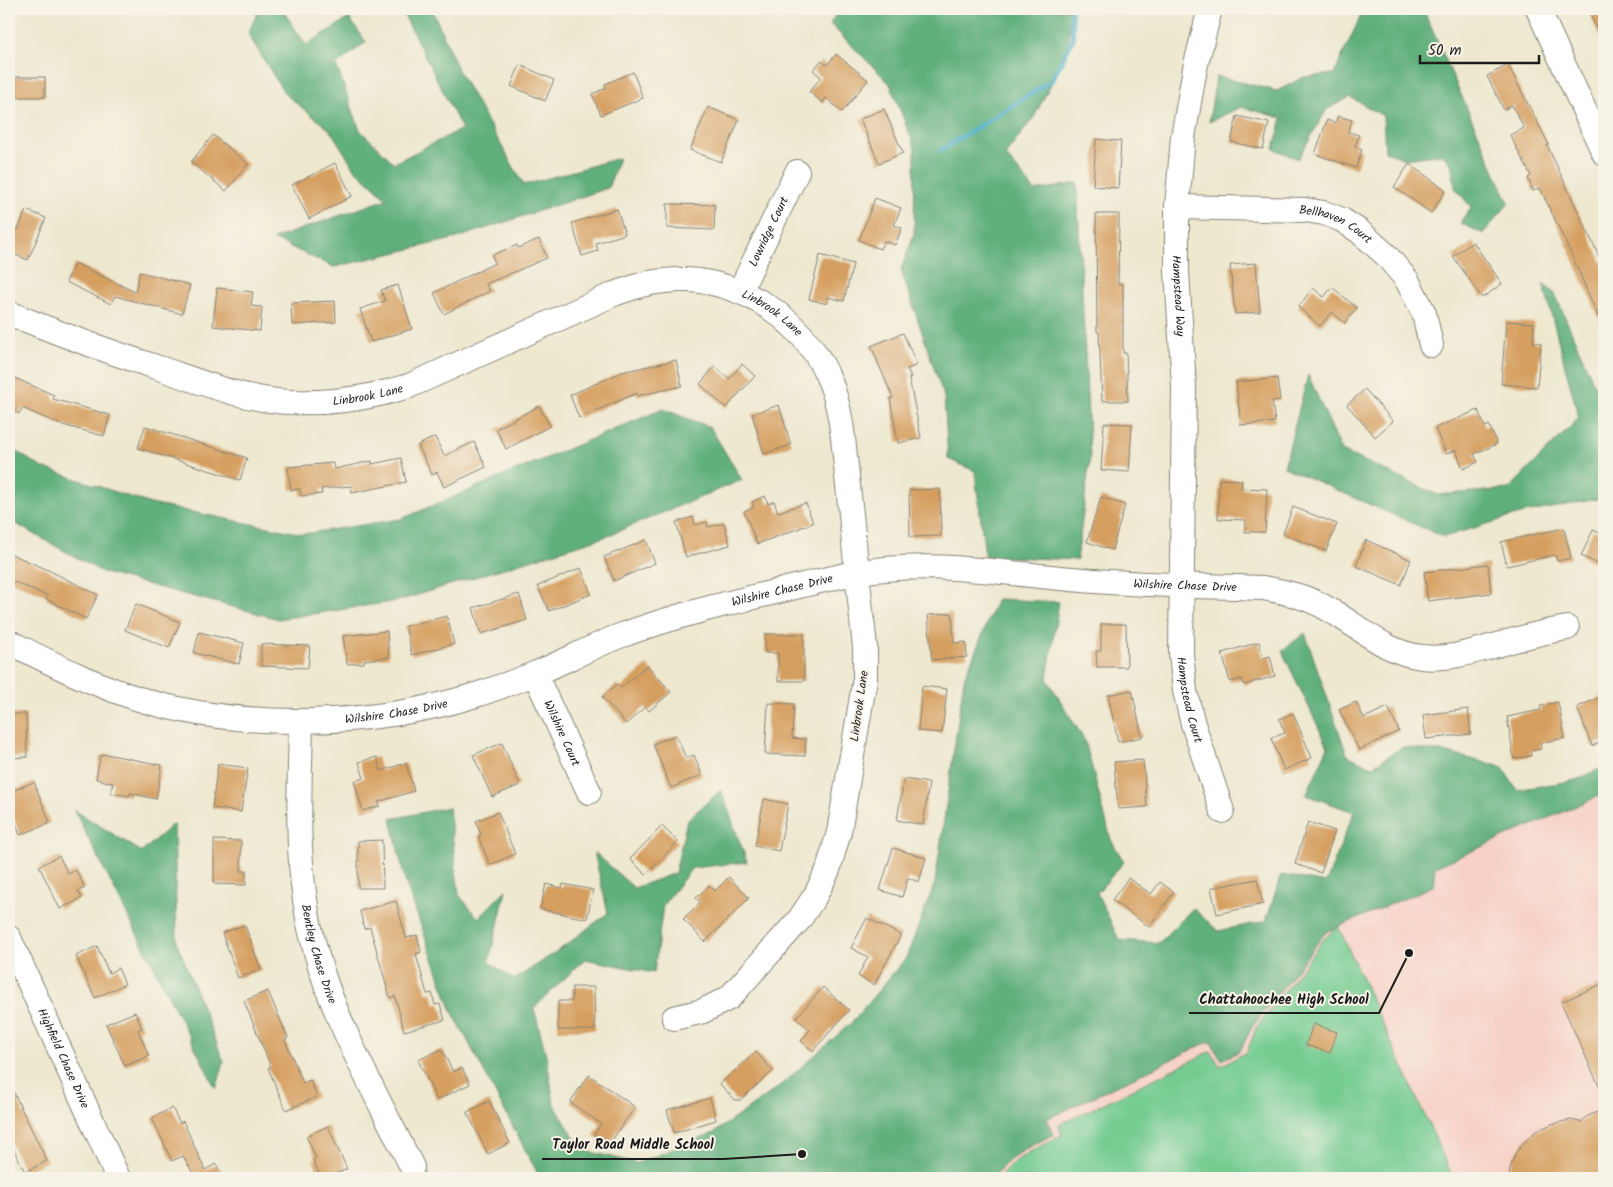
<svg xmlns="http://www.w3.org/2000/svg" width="1613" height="1187" font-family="Kalam,sans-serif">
<rect width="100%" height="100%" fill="#f7f3e8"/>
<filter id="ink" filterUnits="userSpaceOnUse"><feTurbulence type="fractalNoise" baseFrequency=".02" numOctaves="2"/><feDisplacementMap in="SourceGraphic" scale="10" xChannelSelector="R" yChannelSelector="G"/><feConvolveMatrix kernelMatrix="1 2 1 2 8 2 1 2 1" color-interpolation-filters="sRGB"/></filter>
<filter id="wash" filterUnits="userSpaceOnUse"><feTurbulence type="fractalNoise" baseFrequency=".0096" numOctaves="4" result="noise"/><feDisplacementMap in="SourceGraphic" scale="20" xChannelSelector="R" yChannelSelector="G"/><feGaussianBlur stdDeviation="1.12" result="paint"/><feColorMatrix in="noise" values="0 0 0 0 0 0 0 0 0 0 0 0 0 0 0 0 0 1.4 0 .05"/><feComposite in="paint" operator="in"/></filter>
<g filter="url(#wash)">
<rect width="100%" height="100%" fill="#eee8cf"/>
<!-- built -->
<path fill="#f7d1c6" d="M1604 777V1178H720Z"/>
<!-- green -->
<path fill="#75cc91" stroke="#487456" d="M1338 926 1451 1173 1437 1178H999C1011 1159 1043 1145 1062 1135L1059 1125 1211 1051 1220 1066 1247 1052 1256 1028 1324 939Z"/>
<!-- forest -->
<path fill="#60b07b" stroke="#3e664c" d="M259 9H282L306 45 349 18 366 42 336 65 360 130 394 163 462 129 401 9H432L459 72 524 185 619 158 608 188 457 238 334 267 273 239 387 199 355 169 330 130 285 94 248 34Z
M839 9H1070L1068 51 1034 117 1005 155 1035 191 1077 183 1090 458 1077 560 985 556 975 471 948 459 944 397 901 270 914 234 915 148 890 84 830 24Z
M1364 9H1423L1509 203 1483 234 1461 223 1471 207 1455 188 1452 166 1443 154 1405 159 1385 151 1383 116 1350 97 1327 109 1298 159 1274 149 1282 118 1241 107 1209 122 1216 76 1277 91 1304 77 1334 74Z
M1543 283 1555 294 1604 407V500L1602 498 1520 514 1444 537 1284 467 1308 375 1342 451 1438 495 1509 489 1579 418Z
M663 409 710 427 742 480 604 537 398 601 279 619 104 573 9 520V447L41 467 151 504 303 534 401 519Z
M997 599 1059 602 1047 679 1085 741 1111 840 1124 862 1097 893 1119 940 1159 943 1193 908 1218 931 1266 921 1281 875 1326 883 1354 812 1306 795 1328 747 1282 651 1305 633 1347 755 1372 767 1402 747 1444 752 1502 767 1517 790 1576 780 1604 767V794L1435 867 1433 886 1326 932 1252 1027 1240 1051 1222 1060 1210 1041 1047 1119 1053 1135C1030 1146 1008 1157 993 1178H540L452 1011 406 884 391 819 449 807 459 895 478 918 506 890 489 962 514 980 562 948 608 913 594 852 634 888 675 873 687 820 721 790 747 862 692 868 663 905 654 973 585 959 534 1008 547 1059 554 1104 582 1150 637 1163 714 1133 780 1086 851 1023 906 958 935 883 964 679Z
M74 810 142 852 174 823 177 943 224 1062 216 1089Z"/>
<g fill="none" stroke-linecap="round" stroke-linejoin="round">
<!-- stream -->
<path stroke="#45aac5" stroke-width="5" d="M940 151 1051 81 1073 39 1071 9"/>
</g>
<g id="blocks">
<!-- building -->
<path fill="#d59f5e" d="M1588 9H1604V48Z
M836 54 868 80 842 112 826 98 823 103 809 92 821 77 813 70 821 61 827 65Z
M520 65 554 80 545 101 511 86Z
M1508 65 1549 145H1547L1604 267V330L1573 258 1540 188 1533 191 1528 178 1531 176 1510 135 1524 128 1512 105 1504 110 1487 76Z
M633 72 643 98 601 115 592 94 606 88 605 84Z
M9 77H45V97H9Z
M708 107 739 120 721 162 690 150Z
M884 109 903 153 879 163 860 119Z
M1237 116 1269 123 1263 149 1231 142Z
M1338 116 1352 120 1348 132 1359 135 1355 147 1362 150 1356 168 1315 154 1327 120 1335 123Z
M213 135 248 164 226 191 191 162Z
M1096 139 1121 141 1118 188 1093 186Z
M335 163 352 196 309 219 292 185Z
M1409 164 1446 190 1431 213 1394 187Z
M875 198 901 208 894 225 902 228 895 245 884 241 880 249 859 240Z
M667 204 715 205 714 230 667 228Z
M617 209 625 234 596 243 598 251 582 256 572 223Z
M26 210 46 218 28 260 9 252V226L18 230Z
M1096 214H1119L1118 284H1123V353H1126L1128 401H1102L1099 332H1097Z
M539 239 547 258 486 284 490 291 444 314 434 293 495 263 492 255 517 245 518 248Z
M1473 242 1502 284 1482 298 1453 256Z
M820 255 853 264 844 301 828 297 827 304 809 299Z
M75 263 135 292 140 272 190 285 182 314 115 296 111 304 66 282Z
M1256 263 1260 312 1235 314 1230 265Z
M398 285 412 329 371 342 360 309 385 301 381 290Z
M1332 287 1357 308 1345 323 1332 312 1320 326 1298 307 1313 288 1324 297Z
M217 288 253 292 251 306 262 307 260 331 213 326Z
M335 301 336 322 292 325 291 303Z
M1506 321 1534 323 1533 342 1541 343 1537 387 1501 384Z
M903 333 917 365 907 369 911 377 909 378 921 438 898 443 890 398H893L871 346Z
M676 360 682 386 637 396V393L579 418 570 395 622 372Z
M742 364 755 376 726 408 700 384 715 366 729 379Z
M12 377 54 395 53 399 110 415 104 436 59 424 22 408 19 414 9 409V386Z
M1277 378 1280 400 1272 401 1275 422 1241 425 1236 382Z
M1365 389 1393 421 1375 437 1347 405Z
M779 405 791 445 764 454 752 414Z
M539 406 550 426 506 449 496 429Z
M1478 410 1485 427 1489 425 1497 444 1474 454 1478 462 1463 469 1456 450 1446 454 1435 428Z
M1104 423 1132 424 1129 472 1101 470Z
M145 426 247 458 240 480 138 448Z
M435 437 444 456 474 442 486 467 444 487 437 472 432 475 418 445Z
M401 458 406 482 352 493 351 486 321 489 322 494 301 496 300 489 291 490 288 467 333 463 334 469 372 461V464Z
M1219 479 1242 480 1241 488 1267 489 1265 532H1245L1246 520 1218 519Z
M940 489 941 536 910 537 909 490Z
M765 496 768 504 774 501 778 512 806 503 813 523 757 544 744 511 754 507 752 502Z
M1101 497 1125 505 1112 550 1087 542Z
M1293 507 1337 524 1326 551 1283 534Z
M693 517 695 525 707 522 708 527 724 523 730 545 686 557 676 522Z
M1564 528 1571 558 1557 561 1555 555 1507 566 1501 542Z
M1593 530 1604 535V567L1581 556Z
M646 540 655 563 614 581 604 557Z
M1366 540 1411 560 1401 585 1356 566Z
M9 553 48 570 98 595 86 619 46 599 48 596 9 580Z
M1488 564 1491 593 1428 601 1424 572Z
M581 568 591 594 549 611 538 586Z
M519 594 527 620 481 634 473 608Z
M136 604 180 622 169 648 125 630Z
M952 613 954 643 966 642 967 657 932 660 928 615Z
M447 616 454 644 412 655 405 626Z
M1101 624H1126L1127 667H1097L1096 651H1101Z
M387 631 389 657 364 660V663L347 664 343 636Z
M199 632 244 643 239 664 194 653Z
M765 634H804V681H778V653H765Z
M1259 642 1263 658 1270 656 1275 676 1244 685 1242 679 1230 682 1222 653Z
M261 644 310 646 308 668 261 666Z
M647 665 671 692 649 711 645 707 626 724 602 697 617 684 621 688Z
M922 686 947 689 942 733 918 731Z
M1132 690 1142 737 1118 742 1108 695Z
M1604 696V741L1592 746 1577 707Z
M1356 702 1364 718 1388 707 1399 731 1359 750 1339 710Z
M1558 702 1565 738 1540 743 1541 749 1530 751 1531 756 1514 759 1507 717 1541 710 1540 706Z
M768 703 794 704 792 738 806 739 805 756 765 754Z
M1468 709 1471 734 1426 739 1423 715Z
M1293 713 1312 758 1284 770 1271 738 1285 733 1279 719Z
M9 714H26L27 757 9 758Z
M676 735 686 758 694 755 702 775 671 788 653 744Z
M502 743 520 785 492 797 473 755Z
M106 754 162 765 156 799 130 793 129 796 111 793 113 783 96 779 100 756Z
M377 757 381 771 406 763 414 791 378 802 380 806 363 811 354 781 364 778 359 762Z
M1143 760 1147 807 1118 809 1114 762Z
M218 764 248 768 241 812 212 808Z
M904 779 929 783 923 825 897 820Z
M34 782 50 823 20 835 9 806V792Z
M764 799 788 804 779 851 755 846Z
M498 812 515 854 490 865 478 836 481 835 476 821Z
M1308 822 1335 831 1321 873 1295 864Z
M662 826 678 842 646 875 630 859Z
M214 840 241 841V871H246V885L214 884Z
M382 840 383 888H358V841Z
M893 848 926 858 919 882 908 878 902 897 880 890Z
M59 856 68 874 76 870 85 888 78 891 82 898 60 909 39 866Z
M729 877 749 898 705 942 683 919 700 902 696 898 709 885 715 891Z
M1128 878 1151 894 1160 882 1174 892 1149 927 1112 900Z
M1257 879 1263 904 1217 914 1211 888Z
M546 884 562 888 563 884 593 890 587 919 540 909Z
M396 901 406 938 417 935 421 952 416 954 427 994 432 993 435 1005 440 1004 445 1020 404 1031 395 996 390 998 370 927 364 929 360 911Z
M867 918 901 935 874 985 858 976 868 957 851 948Z
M245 925 261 970 238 978 222 933Z
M97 946 109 973 118 968 125 984 95 998 76 956Z
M1604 983V1097L1561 1002Z
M572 987H594L595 1030H558V1001H572Z
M823 987 849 1010 813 1051 801 1041 810 1030 796 1018Z
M268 991 288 1038 285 1040 303 1083 310 1080 317 1097 286 1110 268 1068 271 1067 244 1001Z
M135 1012 142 1028 138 1030 149 1056 125 1066 106 1024Z
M1313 1024 1337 1032 1330 1053 1306 1045Z
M442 1049 453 1072 462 1068 470 1084 437 1100 418 1060Z
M756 1052 773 1071 740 1100H735L720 1084Z
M589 1075 635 1107 608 1146 594 1135 601 1124 570 1102Z
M9 1083 47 1161 25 1172 9 1140Z
M710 1098 716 1120 674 1133 667 1110Z
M489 1101 510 1143 488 1154 467 1112Z
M172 1108 180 1123 183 1121 205 1170 216 1164 224 1178H188L194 1175 183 1156 172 1161 152 1118Z
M1604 1109V1178H1509L1510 1169 1515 1154 1524 1142 1536 1131 1552 1124 1570 1120 1581 1122 1588 1116Z
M328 1126 347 1169 327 1178H321L313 1160 316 1158 306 1136Z"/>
</g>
</g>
<g filter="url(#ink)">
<use href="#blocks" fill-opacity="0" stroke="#858276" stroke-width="1"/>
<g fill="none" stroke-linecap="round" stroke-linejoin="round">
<defs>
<g id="minor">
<path id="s1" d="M1210 9 1195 68 1183 137 1177 207V271L1184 387 1181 654 1185 691 1193 724 1222 811"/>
<path d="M1538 9 1604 153"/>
<path id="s2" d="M1177 207 1305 210 1324 213 1342 220 1359 231 1386 255 1407 280 1424 313 1431 345"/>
<path id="s3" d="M740 291 797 172"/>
<path id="s4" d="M9 313C59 334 110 352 162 369 203 383 245 400 290 402 331 404 370 398 409 386L614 294C631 288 647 282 665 281 733 273 803 316 829 379 843 412 844 451 848 486 854 540 859 594 865 648V679L839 832 828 870 815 896 799 920 729 998 703 1011 674 1018"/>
<path id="s5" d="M9 642C51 663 94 685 139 699 244 731 375 727 479 694 497 688 516 681 534 674 562 663 589 648 617 637 670 617 724 604 779 591 804 585 830 578 855 573 930 559 1007 574 1082 580 1142 585 1203 586 1263 588 1286 592 1308 597 1328 609 1359 626 1385 653 1422 657 1448 660 1472 652 1497 645 1520 638 1543 632 1567 628"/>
<path id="s6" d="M535 674 589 792"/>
<path id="s7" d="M301 722C300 781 296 841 305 900 318 996 370 1081 412 1167"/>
<path id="s8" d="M9 938 118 1178"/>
</g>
</defs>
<!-- minor casing -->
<use href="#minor" stroke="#858276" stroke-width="26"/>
<!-- minor -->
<use href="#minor" stroke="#fff" stroke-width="24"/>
</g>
</g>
<g text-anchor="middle" stroke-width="4" stroke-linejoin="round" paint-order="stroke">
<!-- street labels -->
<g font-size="12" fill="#1c1c1c" stroke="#f7f3e8">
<text dy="4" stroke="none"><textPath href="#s2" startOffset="162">Bellhaven Court</textPath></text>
<text dy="4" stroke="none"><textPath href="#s3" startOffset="66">Lowridge Court</textPath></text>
<text dy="4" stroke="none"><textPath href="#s1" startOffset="290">Hampstead Way</textPath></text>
<text dy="4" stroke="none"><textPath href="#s4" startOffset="809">Linbrook Lane</textPath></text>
<text dy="4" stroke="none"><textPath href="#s4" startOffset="374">Linbrook Lane</textPath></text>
<text dy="4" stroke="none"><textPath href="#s5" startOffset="1214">Wilshire Chase Drive</textPath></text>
<text dy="4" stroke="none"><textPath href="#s5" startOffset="808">Wilshire Chase Drive</textPath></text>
<text dy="4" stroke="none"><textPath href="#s1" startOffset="695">Hampstead Court</textPath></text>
<text transform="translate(859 706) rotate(-82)" y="4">Linbrook Lane</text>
<text dy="4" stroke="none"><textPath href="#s5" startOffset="402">Wilshire Chase Drive</textPath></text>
<text dy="4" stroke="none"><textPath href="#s6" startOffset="65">Wilshire Court</textPath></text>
<text dy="4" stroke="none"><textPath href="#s7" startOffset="234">Bentley Chase Drive</textPath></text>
<text dy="4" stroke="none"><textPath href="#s8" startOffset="132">Highfield Chase Drive</textPath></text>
</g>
</g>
<!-- callouts -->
<path fill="none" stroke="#1c1c1c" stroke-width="2" d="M1409 953L1379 1013H1189M802 1154L724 1159H542"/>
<g fill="#1c1c1c" stroke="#f7f3e8" stroke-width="2">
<circle cx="1409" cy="953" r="5"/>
<circle cx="802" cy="1154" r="5"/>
</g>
<g font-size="14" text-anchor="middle" font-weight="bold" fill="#1c1c1c" stroke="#f7f3e8" stroke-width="4" stroke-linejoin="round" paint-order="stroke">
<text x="1284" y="1004">Chattahoochee High School</text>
<text x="633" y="1149">Taylor Road Middle School</text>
</g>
<!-- margin -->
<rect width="1613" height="1187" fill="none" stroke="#f7f3e8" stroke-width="30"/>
<!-- scale -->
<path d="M1420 55v8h119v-8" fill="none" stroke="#1c1c1c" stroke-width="2.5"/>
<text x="1428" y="55" font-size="15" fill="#1c1c1c" stroke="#f7f3e8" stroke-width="4" paint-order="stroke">50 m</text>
</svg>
